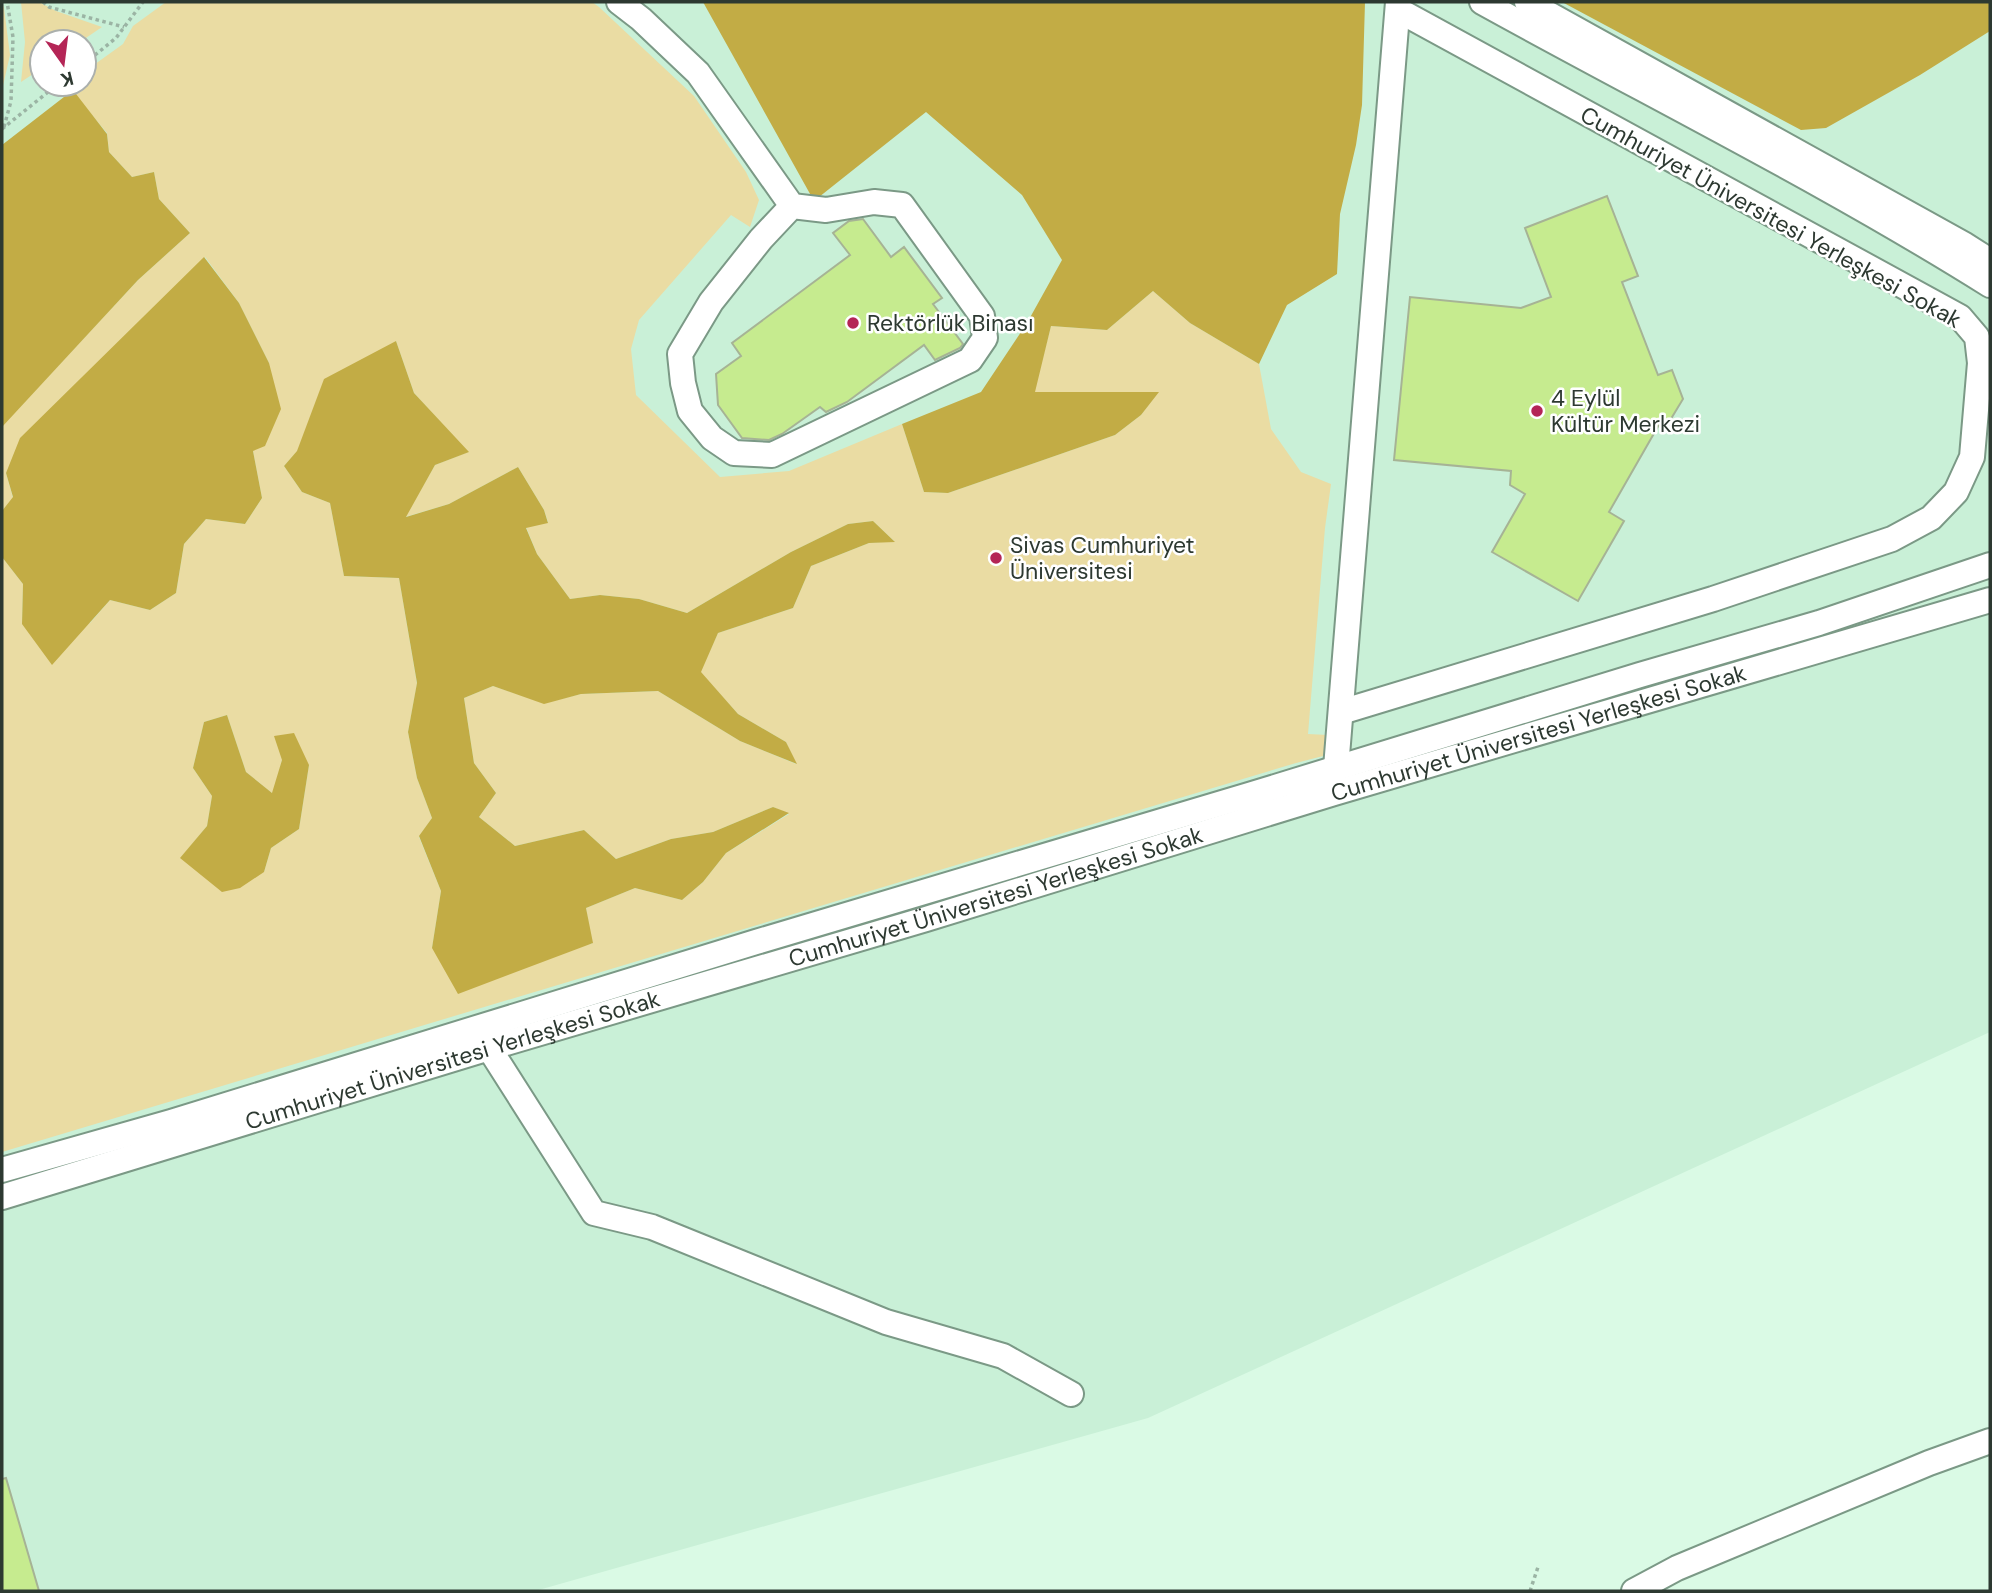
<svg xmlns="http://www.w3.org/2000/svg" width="1992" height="1593" font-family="'DM Sans',sans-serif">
<rect width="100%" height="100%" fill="#dafae5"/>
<!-- built -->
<path fill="#c9f0d7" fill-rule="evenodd" d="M2 2H1990V1032L1148 1418 535 1591H2ZM42 42H84V84H42Z"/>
<!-- green -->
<path fill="#eadca3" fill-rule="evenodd" d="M2 2 4 8 10 55 2 90Z
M21 2H39L56 11 102 27 80 42H42V68L21 82 25 42Z
M166 2H592L599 7 694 96 746 172 759 200 750 227 731 215 639 320 631 349 636 395 720 477 789 471 902 424 924 492 948 493 1115 435 1141 415 1158 392H1034L1051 326 1107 330 1153 291 1190 323 1259 364 1271 429 1301 472 1331 484 1325 528 1308 734 1328 735 1327 755 1296 763 2 1152V557L23 584 22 624 90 623 110 600 150 610 176 593 184 544 206 519 245 524 262 498 253 451 269 363 239 303 205 257 6 473 13 498 2 511V426L138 280 190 233 159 199 154 172 132 177 109 152 107 133 66 84H84V72L123 44 133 26ZM396 341 414 393 468 452 435 465 405 517 449 504 518 467 544 510 548 522 526 527 537 554 570 599 600 595 639 599 687 613 791 552 848 524 873 521 894 541 869 543 811 566 793 608 718 633 700 672 738 714 786 742 796 764 740 741 658 691 581 694 544 703 493 686 464 698 474 763 496 793 479 817 515 846 584 830 616 859 671 839 713 832 773 807 789 814 726 853 703 882 682 900 635 888 586 908 592 944 432 948 441 891 419 837 432 818 417 778 408 732 417 684 399 578 344 576 330 503 302 492 284 466ZM227 715 246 772 273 794 282 760 309 765 299 829 271 848 264 872 181 858 207 826 212 796 193 768 204 722Z"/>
<!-- forest -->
<path fill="#c2ac45" d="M703 2H1365L1362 105 1356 145 1340 214 1337 274 1287 305 1259 364 1190 323 1153 291 1107 330 1051 326 1035 392H1159L1141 415 1115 435 948 493 924 492 902 424 981 392 1027 323 1062 260 1022 195 926 112 814 201Z
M1562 2H1990V31L1920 75 1826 128 1801 130Z
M73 90 107 134 109 152 132 177 154 172 159 199 190 233 138 280 2 427V145Z
M204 257 239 303 269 363 281 409 265 446 253 451 262 498 245 524 206 519 184 544 176 593 150 610 110 600 52 665 22 624 23 584 2 557V511L13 497 6 473 20 438Z
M396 341 414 393 469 452 435 465 406 517 449 504 518 467 544 510 548 523 526 528 537 554 570 599 600 595 639 599 687 613 791 552 848 524 873 521 895 542 869 543 811 566 793 608 718 633 701 672 738 714 786 742 797 764 740 741 658 691 581 694 544 704 493 686 464 698 474 763 496 793 479 817 515 846 584 830 616 859 671 839 713 832 773 807 789 813 726 853 703 882 682 900 635 888 586 908 593 943 458 994 432 948 441 891 419 836 432 818 417 778 408 732 417 683 399 578 344 576 330 503 302 492 284 466 297 451 324 379Z
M227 715 246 772 272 793 282 760 274 736 294 733 309 765 299 829 271 848 264 872 240 888 222 892 180 858 207 826 212 796 193 768 204 722Z"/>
<!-- building -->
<path fill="#c6eb8f" stroke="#a6b395" stroke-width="2" d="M1607 196 1638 276 1622 282 1658 375 1672 370 1683 399 1666 427 1660 423 1609 512 1624 521 1578 601 1492 552 1525 494 1510 485 1511 471 1394 460 1410 297 1521 308 1551 297 1525 228Z
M863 219 891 257 904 247 942 298 933 304 963 344 960 348 935 360 924 345 847 402 826 412 820 407 782 434 769 440 742 438 718 405 716 374 741 356 732 343 850 255 833 233 849 221Z
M6 1478 39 1591H2V1479Z"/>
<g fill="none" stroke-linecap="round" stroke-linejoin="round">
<defs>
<g id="minor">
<path d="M619 2 641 19 698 73 792 206 826 210 874 202 902 205 982 316 985 338 970 360 772 455 734 453 712 438 690 411 683 383 680 354 711 302 761 239 792 206"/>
<path d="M1482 2C1652 96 1826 182 1990 285"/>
<path d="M1527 2 1965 245 1990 261"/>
<path d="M1341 712 1713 599 1892 539 1931 518 1956 492 1972 457 1980 363 1977 337 1960 317 1398 10"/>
<path d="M1336 768 1398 2"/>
<path d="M489 1048 594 1213 652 1227 886 1322 1003 1356 1071 1394"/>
<path d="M2 1170 171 1122 756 942 1249 795 1640 675 1819 623 1990 565"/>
<path id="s1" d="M2 1197 489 1048 926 919 1334 793 1990 600"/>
<path d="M1634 1591 1677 1568 1929 1463 1990 1441"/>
</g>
</defs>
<!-- minor casing -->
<use href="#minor" stroke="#7b9986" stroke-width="28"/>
<!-- path -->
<path stroke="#9bb4a4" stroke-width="3.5" stroke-dasharray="3.5 3.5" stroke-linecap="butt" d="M43 2 49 7 124 27
M84 64 116 38 143 2
M4 127 11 101 13 37 7 2
M2 129 58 84
M1530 1591 1538 1567"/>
<!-- minor -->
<use href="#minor" stroke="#fff" stroke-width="24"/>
</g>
<!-- markers -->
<g fill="#b42556" stroke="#fff" stroke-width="2.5">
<circle cx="853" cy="323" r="7"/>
<circle cx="1537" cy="411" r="7"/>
<circle cx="996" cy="558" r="7"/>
</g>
<g text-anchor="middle" stroke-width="5" stroke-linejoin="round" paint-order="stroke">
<!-- street labels -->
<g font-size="23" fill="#2d3931" stroke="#fff">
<text transform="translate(1771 217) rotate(29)" y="8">Cumhuriyet Üniversitesi Yerleşkesi Sokak</text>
<text dy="8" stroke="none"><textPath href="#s1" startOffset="1605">Cumhuriyet Üniversitesi Yerleşkesi Sokak</textPath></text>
<text dy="8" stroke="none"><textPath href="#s1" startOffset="1038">Cumhuriyet Üniversitesi Yerleşkesi Sokak</textPath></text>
<text dy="8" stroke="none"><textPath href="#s1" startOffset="471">Cumhuriyet Üniversitesi Yerleşkesi Sokak</textPath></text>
</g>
<!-- poi labels -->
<g font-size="23" fill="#2d3931" stroke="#fff" text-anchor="start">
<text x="867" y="331">Rektörlük Binası</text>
<text x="1551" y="406">4 Eylül<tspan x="1551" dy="26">Kültür Merkezi</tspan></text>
<text x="1010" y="553">Sivas Cumhuriyet<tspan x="1010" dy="26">Üniversitesi</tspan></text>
</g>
</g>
<!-- border -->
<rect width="1992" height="1593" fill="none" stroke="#2d3931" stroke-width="7"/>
<!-- north arrow -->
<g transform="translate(63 63) rotate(166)"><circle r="33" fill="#ffffff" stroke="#abb0ad" stroke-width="2"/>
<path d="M0-5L12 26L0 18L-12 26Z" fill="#b42556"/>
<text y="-10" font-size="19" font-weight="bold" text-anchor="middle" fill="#2d3931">K</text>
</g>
</svg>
